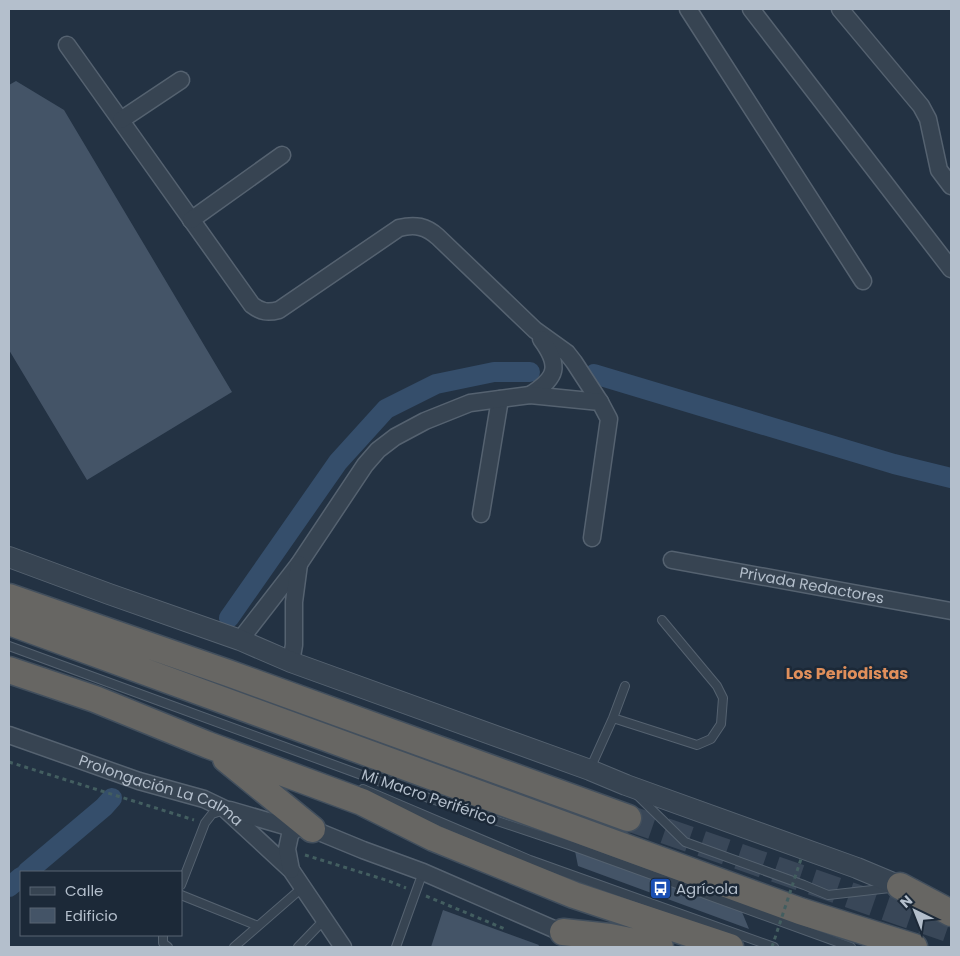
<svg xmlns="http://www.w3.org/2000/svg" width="960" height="956" font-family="Poppins,sans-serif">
<rect width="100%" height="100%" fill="#233243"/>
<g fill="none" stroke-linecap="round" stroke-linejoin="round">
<!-- canal -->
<path stroke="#354e6b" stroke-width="20" d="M594 374 894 464 951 478
M229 618 338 462 386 409 436 384 494 372H530
M27 872 104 807 112 798
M9 887 21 877"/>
</g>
<!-- building -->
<path fill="#445467" d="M16 81 64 110 232 392 87 480 9 350V85Z
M575 851 742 912 749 929 578 866Z
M443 910 539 945 538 947H431Z"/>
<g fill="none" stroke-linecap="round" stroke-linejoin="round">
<!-- trunk-tunnel -->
<path stroke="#394758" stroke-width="26" stroke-dasharray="26 13" stroke-linecap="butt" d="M628 818 951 930"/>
<defs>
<path id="service" d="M9 646 378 781 572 846 851 947
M613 718 697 745 711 739 721 724 723 698 717 686 662 620
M590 769 613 718 625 686
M363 789 530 860 774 947
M638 796 685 842 804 885 828 895 890 888
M181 885 205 823 212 814 224 810
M181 895 258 926
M163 935V943L168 947
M234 947 303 887
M298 947 324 920
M396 947 423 872"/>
<g id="minor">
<path d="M688 9 863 281"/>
<path d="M751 9 951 269"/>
<path d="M840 9 921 106 928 119 939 170 951 186"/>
<path d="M67 45C129 131 190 219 252 305 261 312 268 313 279 310L399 228C415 224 426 226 438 237L535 330 567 353 574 362 600 402"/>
<path d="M121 120 181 80"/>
<path d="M191 220 282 155"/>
<path d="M530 395C557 378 561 366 541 339"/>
<path d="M481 514 500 399"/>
<path id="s1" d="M672 560 951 611"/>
<path d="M240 640 299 564 365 465 378 450 395 437 425 421 470 403 530 395 600 402 609 419 592 538"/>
<path d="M291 662 294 645V602L299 564"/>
<path id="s2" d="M9 735 139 781 204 799 225 809 291 870 343 947"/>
<path d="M230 810 295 829"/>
<path d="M291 870 287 849 290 835 295 829 302 828 312 829 363 850 423 872 572 937"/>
</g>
<path id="tertiary" d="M9 557 109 594 240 640 291 662 590 770 626 785 857 868 900 886"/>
<path id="trunk" d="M9 597 228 673 628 818
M9 622 800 911 914 947
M9 670 95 699 208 745 362 802 434 838 574 895 730 947
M226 759 312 829
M900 886 951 913
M563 932 610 937 660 947"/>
</defs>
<!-- service casing -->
<use href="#service" stroke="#556270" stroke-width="10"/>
<!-- minor casing -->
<use href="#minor" stroke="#556270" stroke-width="19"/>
<!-- tertiary casing -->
<use href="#tertiary" stroke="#556270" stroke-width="22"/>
<!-- trunk casing -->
<use href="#trunk" stroke="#424f5d" stroke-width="29"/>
<!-- path -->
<path stroke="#435e60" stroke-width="3" stroke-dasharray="4 4" stroke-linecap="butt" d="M9 762 194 820
M305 855 389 881 406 888
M426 896 505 929"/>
<!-- service -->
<use href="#service" stroke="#374452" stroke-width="8"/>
<!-- minor -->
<use href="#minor" stroke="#374452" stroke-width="16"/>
<!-- tertiary -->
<use href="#tertiary" stroke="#374452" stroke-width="20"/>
<!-- trunk -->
<use href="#trunk" stroke="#676663" stroke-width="26"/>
<!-- path-bridge -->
<path stroke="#435e60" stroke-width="3" stroke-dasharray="4 4" stroke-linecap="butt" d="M772 947 802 856"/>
</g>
<!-- icons -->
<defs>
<symbol id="bus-square" viewBox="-11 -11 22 22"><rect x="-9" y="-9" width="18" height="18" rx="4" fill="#1a4fb4" stroke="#1c2938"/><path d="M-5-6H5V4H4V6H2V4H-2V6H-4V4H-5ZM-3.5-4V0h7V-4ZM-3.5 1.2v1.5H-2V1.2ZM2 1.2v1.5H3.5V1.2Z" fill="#fff"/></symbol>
</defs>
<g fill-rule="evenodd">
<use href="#bus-square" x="648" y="876" width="25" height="25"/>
</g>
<g text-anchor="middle" stroke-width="5" stroke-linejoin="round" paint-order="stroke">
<!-- street labels -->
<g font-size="15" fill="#b4bfcc" stroke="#1c2938">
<text dy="5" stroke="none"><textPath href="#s1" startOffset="142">Privada Redactores</textPath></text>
<text dy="5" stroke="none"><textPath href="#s2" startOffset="162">Prolongación La Calma</textPath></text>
<text transform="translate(429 797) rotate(19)" y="5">Mi Macro Periférico</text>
</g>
<!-- poi labels -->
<g font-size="15" fill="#b4bfcc" stroke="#1c2938" text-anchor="start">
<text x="676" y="894">Agrícola</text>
</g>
<!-- neighbourhood labels -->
<g font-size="16" font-weight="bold" fill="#e08f5b" stroke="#1c2938">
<text x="847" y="679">Los Periodistas</text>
</g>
</g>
<!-- border -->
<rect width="960" height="956" fill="none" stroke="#b4bfcc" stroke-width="20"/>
<!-- legend -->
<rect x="20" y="871" width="162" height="65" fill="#1c2938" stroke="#596573"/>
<rect x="30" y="887" width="25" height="8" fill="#374452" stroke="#596573"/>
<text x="65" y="896" font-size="15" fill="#b4bfcc">Calle</text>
<rect x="30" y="908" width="25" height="15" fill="#445467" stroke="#596573"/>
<text x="65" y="921" font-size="15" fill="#b4bfcc">Edificio</text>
<!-- north arrow -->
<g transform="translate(915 911) rotate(317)" stroke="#1c2938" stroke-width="4" paint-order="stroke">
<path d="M0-4L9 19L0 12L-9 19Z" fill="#b4bfcc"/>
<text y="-8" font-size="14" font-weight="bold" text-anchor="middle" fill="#b4bfcc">N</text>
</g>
</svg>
